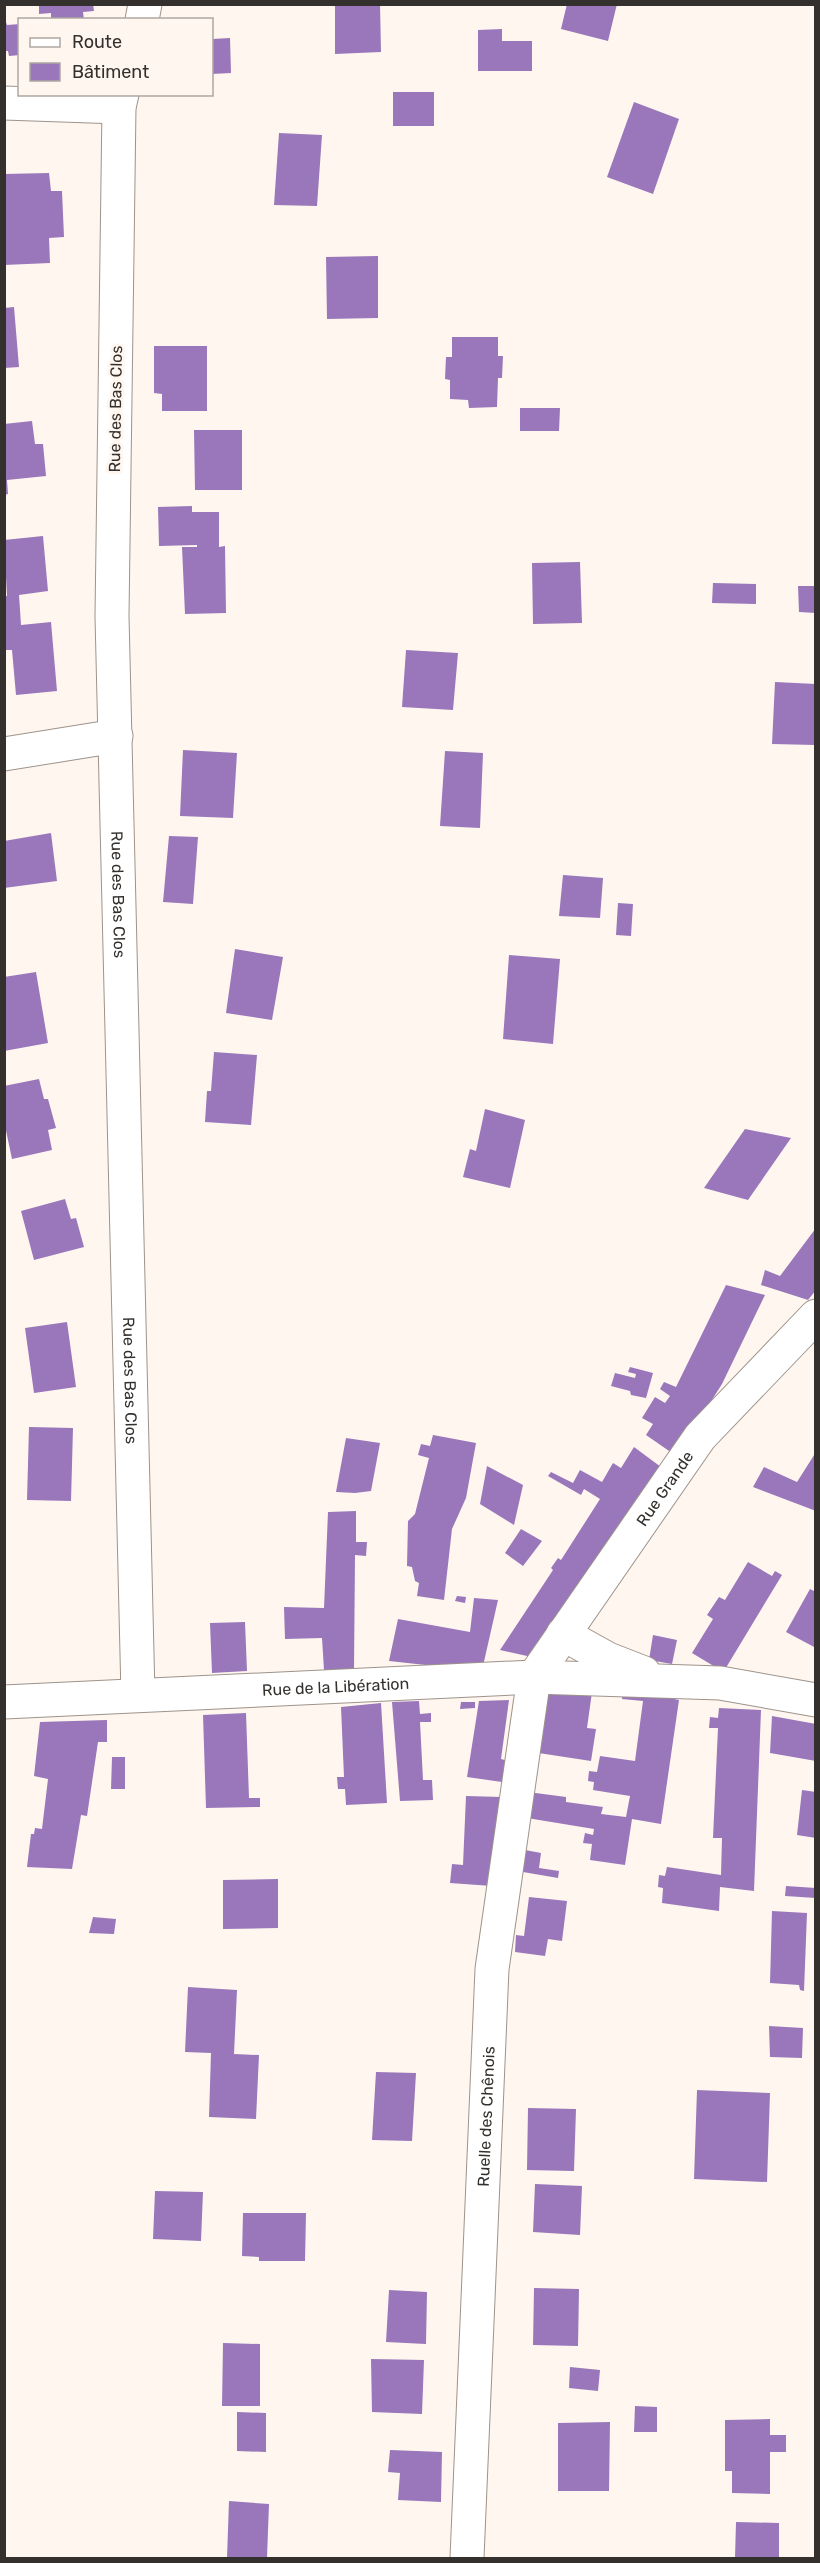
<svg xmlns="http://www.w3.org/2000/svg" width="820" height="2563" font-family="Rubik,sans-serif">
<rect width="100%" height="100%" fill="#fff6ef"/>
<!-- building -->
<path fill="#9977ba" d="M39 4H93L94 11 83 12 84 20H51V13L39 14Z
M335 4H380L381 52 335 54Z
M567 4H617L608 41 561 29Z
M4 16 7 25 20 24V55L9 56 8 51H4Z
M502 29V41H532V71H478V30Z
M230 38 231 73 212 74V39Z
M393 92H434V126H393Z
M634 102 679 119 653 194 607 177Z
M279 133 322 135 317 206 274 205Z
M49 173 51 191H62L64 237 49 238 50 263 4 265V174Z
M378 256V318L327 319 326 257Z
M14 307 19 367 4 368V308Z
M452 337H498V356H503L502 378H498L497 407 469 408 468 400 450 399V380L445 379 446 357H452Z
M154 346H207V411H162V394L154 393Z
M520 408H560L559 431H520Z
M32 421 35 444H43L46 476 7 480 8 494 4 495V424Z
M194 430H242V490H195Z
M192 506V512H219V547L225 546 226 613 185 614 182 547H197V545L159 546 158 507Z
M43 536 48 591 19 595 21 625 51 622 57 691 16 695 12 650H4V596H7L4 540Z
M580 562 582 623 533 624 532 563Z
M713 583 756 584V604L712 603Z
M798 586H816V613L799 612Z
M406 650 458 653 453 710 402 707Z
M775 682 816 684V745L772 744Z
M183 750 237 753 233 818 180 816Z
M445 751 483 753 480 828 440 826Z
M51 833 57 881 4 888V841Z
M169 836 198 837 193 904 163 902Z
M563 875 603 878 600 918 559 916Z
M618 903 633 904 631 936 616 935Z
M235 949 283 957 272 1020 226 1013Z
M509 955 560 959 553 1044 503 1039Z
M36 972 48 1043 4 1051V977Z
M214 1052 257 1055 251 1125 205 1122 207 1091H211Z
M39 1079 44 1099H48L56 1128 48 1130 52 1150 12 1159 4 1121V1086Z
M485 1109 525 1120 510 1188 463 1177 470 1149 476 1151Z
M745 1129 791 1138 748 1200 704 1188Z
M65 1199 71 1219 76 1218 84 1247 34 1260 21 1211Z
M816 1228V1290L808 1300 761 1285 765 1270 780 1276Z
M726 1285 765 1295 722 1384 696 1425 672 1453 646 1435 653 1424 642 1418 655 1397 665 1403 670 1396 660 1389 664 1382 676 1387Z
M67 1322 76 1387 34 1393 25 1328Z
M630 1367 653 1373 646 1398 631 1395 630 1391 611 1386 615 1373 635 1378 636 1374 628 1372Z
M29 1427 73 1428 71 1501 27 1500Z
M433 1435 476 1443 466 1498 452 1529 444 1600 417 1596 419 1583 415 1581 412 1567 407 1566 408 1521 415 1514 429 1458 418 1455 421 1444 430 1446Z
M346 1438 380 1443 371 1491 355 1493 336 1492Z
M634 1447 661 1467 536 1658 500 1650 553 1570 551 1568 558 1558 561 1560 600 1499 584 1489 581 1495 548 1476 551 1472 573 1483 580 1470 602 1482 613 1463 621 1468Z
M816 1452V1511L753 1487 764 1467 797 1482Z
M487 1466 523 1485 514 1525 480 1504Z
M356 1511V1542H367L366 1556 355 1555 354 1670H324L322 1638 285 1639 284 1607 324 1608 328 1512Z
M521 1529 542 1541 523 1566 505 1553Z
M748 1562 772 1576 775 1571 782 1575 724 1671H722L692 1653 713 1619 707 1615 719 1597 725 1600Z
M810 1589 816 1592V1648L786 1632Z
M457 1596 466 1597 465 1603 455 1601Z
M474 1598 498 1600 483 1666H435L389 1661 398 1619 470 1632Z
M245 1622 247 1671 212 1673 210 1623Z
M653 1635 677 1640 672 1664 649 1660Z
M632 1690 679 1700 661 1824 632 1819 625 1865 590 1860 592 1844 583 1843 585 1833 593 1835 594 1829 527 1818 528 1792 566 1797V1802L603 1807 601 1814 626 1817 630 1796 593 1790 594 1782 588 1781 589 1771 597 1772 600 1756 635 1761 643 1701 622 1699 623 1692Z
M592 1692 587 1728 596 1729 591 1761 532 1752 544 1693Z
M509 1700 501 1759 512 1762 509 1783 467 1777 479 1701Z
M419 1701 420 1714 431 1713V1722H420L423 1780H432L433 1800 400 1801 392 1702Z
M461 1702H475V1708L460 1709Z
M381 1703 387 1803 346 1805 345 1789H338L337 1777H344L341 1707Z
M719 1708 761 1710 754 1891 720 1887 719 1911 662 1903 663 1888 658 1887 659 1875 665 1876 667 1867 721 1875 722 1838H713L718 1728H709L710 1717 718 1718Z
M246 1713 249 1798H260V1807L206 1808 203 1715Z
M772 1716 816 1724V1761L770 1753Z
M107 1720V1742H98L87 1816 81 1815 72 1869 27 1867 31 1834H34L35 1828 42 1829 48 1779 34 1776 40 1722Z
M112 1757H125V1789H111Z
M802 1790 816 1792V1838L797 1835Z
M466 1796 502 1797 492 1886 450 1883 452 1864 463 1865Z
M525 1850 541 1853 539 1868 559 1871 558 1878 523 1872Z
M278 1879V1928L223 1929V1880Z
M786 1886 816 1888V1898L785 1896Z
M529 1897 567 1901 562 1941 548 1939 545 1956 515 1952 516 1935 524 1936Z
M772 1911 807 1913 804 1991 800 1990 799 1985 770 1983Z
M93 1917 116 1919 114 1934 89 1933Z
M188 1987 237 1990 234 2054 259 2055 256 2119 209 2117 211 2053 185 2052Z
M769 2026 803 2028 802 2058 770 2057Z
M376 2072 416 2073 412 2141 372 2140Z
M697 2090 770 2093 767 2182 694 2179Z
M528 2108 576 2109 574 2171 527 2170Z
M535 2184 582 2186 580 2235 533 2232Z
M155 2191 203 2192 201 2241 153 2239Z
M243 2213H306L305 2261H259V2257L242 2256Z
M534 2288 579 2289 578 2346 533 2345Z
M389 2290 427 2292 426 2344 386 2342Z
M223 2343 260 2344V2406H222Z
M371 2359 424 2360 422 2414 372 2412Z
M570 2367 600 2370 598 2391 569 2388Z
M635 2406 657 2407V2432H634Z
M237 2412 266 2413V2452L237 2451Z
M770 2419V2435H786V2452H770V2494L732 2493V2471H725V2420Z
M610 2422 609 2491H558V2423Z
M390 2450 442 2452 441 2502 398 2500 400 2473 388 2472Z
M229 2501 269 2504 267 2558H227Z
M736 2522 779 2523V2558H735Z"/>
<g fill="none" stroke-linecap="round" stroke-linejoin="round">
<defs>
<g id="street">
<path d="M142 20 145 4"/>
<path id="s1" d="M122 94 119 107 112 616 138 1695"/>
<path d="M4 103 119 107"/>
<path d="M4 754 116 736"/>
<path d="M563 1634 608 1659 644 1673"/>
<path id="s2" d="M4 1702 534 1677 720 1683 816 1700"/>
<path id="s3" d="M467 2558 492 1969 534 1677 700 1437 816 1316"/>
</g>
</defs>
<!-- street casing -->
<use href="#street" stroke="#9d938b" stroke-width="35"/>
<!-- street -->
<use href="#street" stroke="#fff" stroke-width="33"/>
</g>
<g text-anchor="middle" stroke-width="6" stroke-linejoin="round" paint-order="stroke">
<!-- street labels -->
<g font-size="16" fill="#34302d" stroke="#fff6ef">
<text transform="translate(115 409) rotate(-89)" y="6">Rue des Bas Clos</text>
<text dy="6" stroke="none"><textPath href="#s1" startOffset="801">Rue des Bas Clos</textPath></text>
<text dy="6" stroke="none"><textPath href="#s1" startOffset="1287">Rue des Bas Clos</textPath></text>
<text dy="6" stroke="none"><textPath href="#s3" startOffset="1114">Rue Grande</textPath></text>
<text dy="6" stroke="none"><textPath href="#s2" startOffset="332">Rue de la Libération</textPath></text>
<text dy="6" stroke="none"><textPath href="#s3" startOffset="442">Ruelle des Chênois</textPath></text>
</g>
</g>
<!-- border -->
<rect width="820" height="2563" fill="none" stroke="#34302d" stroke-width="12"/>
<!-- legend -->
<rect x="18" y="18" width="195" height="78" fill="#fff6ef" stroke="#aea7a1" stroke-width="1.5"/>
<rect x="30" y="38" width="30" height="9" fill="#ffffff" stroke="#aea7a1" stroke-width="1.5"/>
<text x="72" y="48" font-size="18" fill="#34302d">Route</text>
<rect x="30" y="63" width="30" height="18" fill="#9977ba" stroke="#aea7a1" stroke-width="1.5"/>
<text x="72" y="78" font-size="18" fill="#34302d">Bâtiment</text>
</svg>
